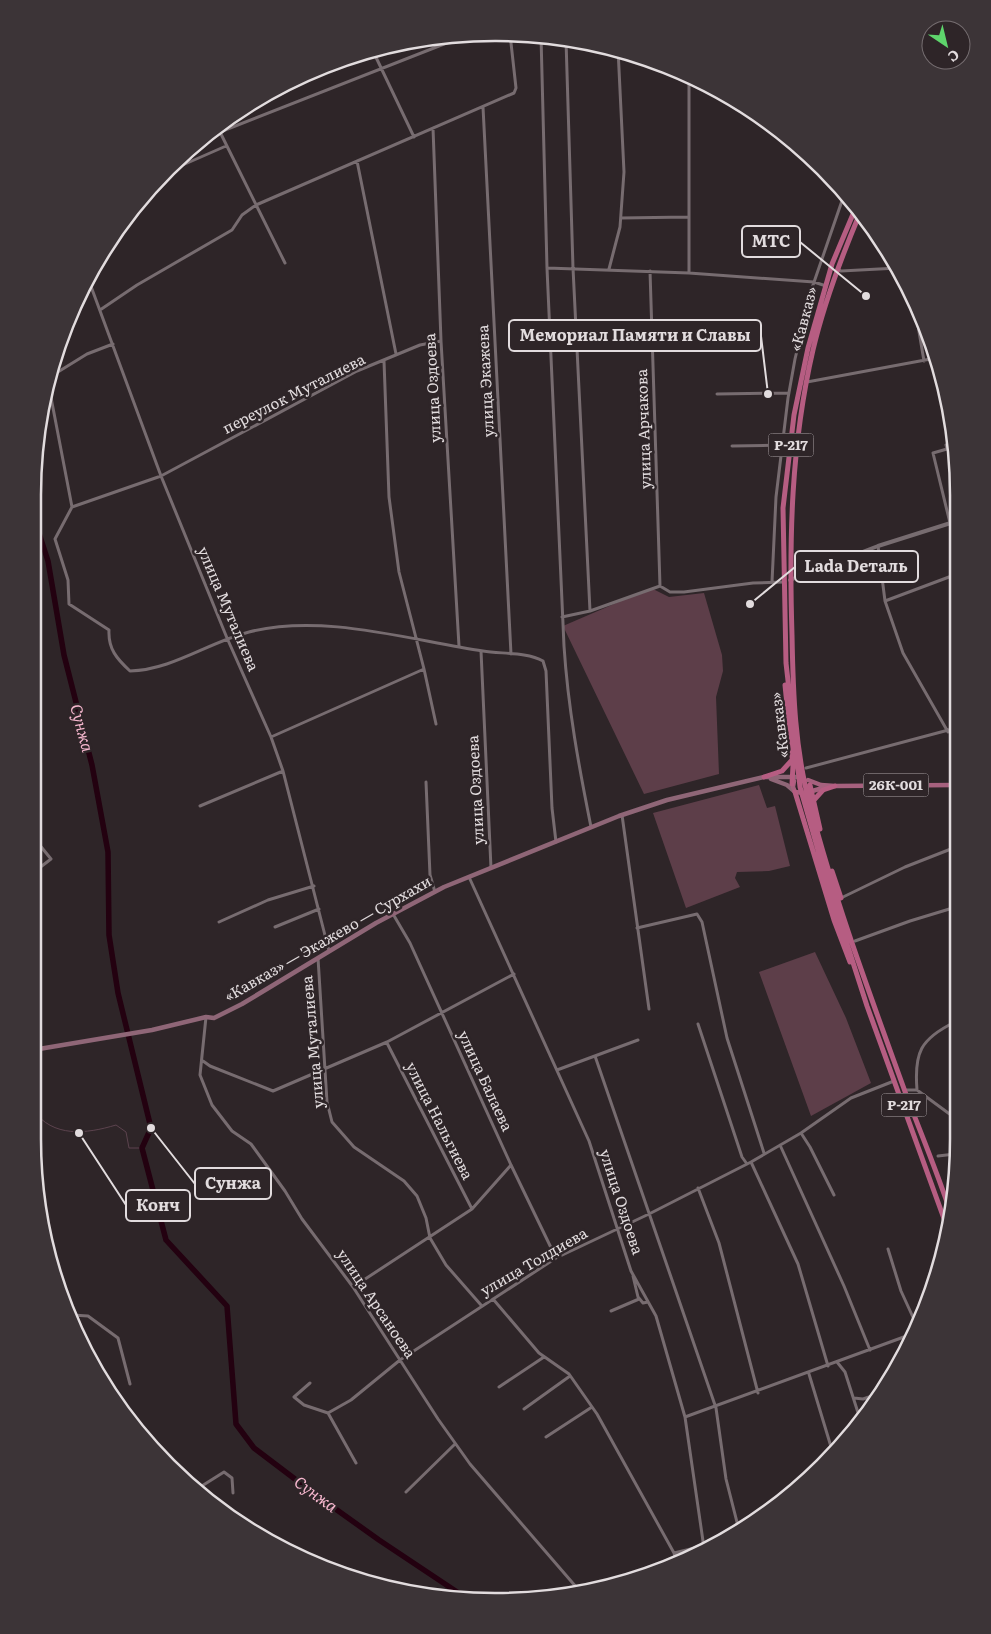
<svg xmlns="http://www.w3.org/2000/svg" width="991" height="1634" font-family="Literata,serif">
<rect width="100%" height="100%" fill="#2e2528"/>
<!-- green -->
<path fill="#5d3e49" d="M651 588 669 597 704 593 722 655 723 671 716 697 719 774 644 794 563 626Z
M759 785 767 808 775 806 790 866 769 871 737 872 735 878 740 887 686 908 653 813Z
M815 952 846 1018 871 1083 811 1116 759 972Z"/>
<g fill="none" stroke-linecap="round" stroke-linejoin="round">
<!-- stream -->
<path stroke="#5c434e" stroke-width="1" d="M33 1110C53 1138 86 1134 116 1125L126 1132 129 1148H142"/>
<!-- river -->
<path stroke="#230110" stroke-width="5.5" d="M36 524 48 561 64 655 92 765 108 852 109 935 118 993 151 1128 142 1148 166 1240 227 1306 236 1424 254 1448 316 1495 379 1540 463 1596"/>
<!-- minor -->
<path stroke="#776c70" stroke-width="3" d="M541 36 547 268 564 646C568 708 579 767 591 827
M511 38 543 36
M566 40 573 268 590 611
M373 51 414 137
M483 107 511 654
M218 128 285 263
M433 128 441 341 459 646
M220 132 467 35
M357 161 396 354
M169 171 226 146
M621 218 688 217
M547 268 689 273 814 282 826 286
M609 269 620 227 624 172 618 49
M838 269 841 271 898 268
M650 271 660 586
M689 273V76
M89 281 161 476 227 638 271 737 283 771 329 951
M915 308 924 361
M100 310 137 285 232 230 242 215 256 205 514 93 516 88 510 34
M53 375 87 354 113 344
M807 382 936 358
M49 387 72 507 161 476 357 371 420 345 441 341
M717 394 789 393
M946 445 947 449 933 453 950 523
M732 446 784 445
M72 507 55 539 68 580 69 604 109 630C108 649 117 659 130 671 172 670 209 642 249 632 323 613 409 640 483 651 501 654 527 652 543 661L546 671 552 808 556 842
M878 546 885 601 903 653 948 732
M772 582 776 497 788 398 795 359 812 288 845 192
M885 601 957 574
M562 617 590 611 660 586 670 592H684L753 583 784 582
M481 651 491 868
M424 669 436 724
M271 737 424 669 399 572 389 497 384 361
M806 768 956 728
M426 782 430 875 435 892
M200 806 283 771
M622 815 649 1009
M34 872 51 859 34 838
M469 877 589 1141 631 1271 656 1316 685 1417 704 1548
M841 898 905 867 956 847
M393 914 410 943 511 1165 556 1258
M219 922 268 900 314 886
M275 927 319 909
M637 928 697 914 702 922 727 1038 764 1153
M855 941 910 921 956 907
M318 958 327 1102 332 1122 354 1147 404 1181 417 1196 426 1218 430 1238 446 1265 481 1305
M206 1017 200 1075 212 1105 232 1131 251 1144 285 1191 302 1219 353 1287 438 1419 470 1464 577 1588
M698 1024 742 1157 747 1164
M387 1043 472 1209
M595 1056 716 1408 726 1479 739 1530
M203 1061 210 1066 273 1091 387 1042 514 974
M557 1070 638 1040
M905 1090H917L955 1118
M917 1090C914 1053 920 1039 955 1022
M801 1133 810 1147 834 1195
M780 1145 844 1286 870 1350
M938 1156 955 1154
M751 1162 798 1264 828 1366
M698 1188 719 1243 758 1393
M42 1198 44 1197
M888 1249 901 1291 917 1326
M633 1276 638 1297 643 1303 648 1302
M353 1287 472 1209 511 1165
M493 1299 539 1353 569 1374 597 1414 674 1553 703 1546
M611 1311 639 1299
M72 1315 88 1316 118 1338 130 1384
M837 1362 845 1372 861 1422
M809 1374 832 1450
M310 1383 294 1397 304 1405 328 1413 356 1463
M499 1387 544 1357
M854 1398 863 1399 878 1394
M524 1409 570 1376
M328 1413 351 1400 400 1360 556 1258 649 1214 751 1162 801 1133 851 1098 894 1081
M685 1417 912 1334
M546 1437 592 1407
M197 1489 224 1472 232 1478 233 1493
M406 1492 455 1444
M674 1553 676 1561"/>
<!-- tertiary -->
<path stroke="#776c70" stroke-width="4" d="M790 580 878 546 957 521"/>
<!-- secondary -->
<path stroke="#8f6677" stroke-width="4.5" d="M771 779 787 785 794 791
M33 1050 152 1030 206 1017 214 1018 242 1004 376 923 444 887 619 816 667 800 764 777H800"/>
<!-- primary -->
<path stroke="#a6617e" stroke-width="4.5" d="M808 780 821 785 835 786 956 785
M794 781 793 787 795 792 805 793
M809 792 826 787"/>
<!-- trunk -->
<path stroke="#b65d82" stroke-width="5" d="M856 207 832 264 808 348 794 415 783 508 786 663 800 787 828 885 867 1006 947 1227
M860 213C841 258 824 303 813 350 791 445 789 539 792 635 793 692 795 751 810 805 836 905 872 1000 907 1097 922 1136 938 1174 951 1214
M785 685 793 766 792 784
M764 777 782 771 792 760
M810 785 820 829
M795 792 834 920 850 962
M814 800 823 790 835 786
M832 871 841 898"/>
</g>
<g text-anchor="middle" stroke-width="5" stroke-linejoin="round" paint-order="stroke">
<!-- shield labels -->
<g fill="#2e2528" stroke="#aca5a7" stroke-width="1">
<rect x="768.5" y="433.5" width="45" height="23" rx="4"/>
<rect x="863.5" y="773.5" width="65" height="23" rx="4"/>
<rect x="881.5" y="1093.5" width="45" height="23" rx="4"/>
</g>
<g font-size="14" font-weight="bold" fill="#e2dcde">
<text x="791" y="450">Р-217</text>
<text x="896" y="790">26К-001</text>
<text x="904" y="1110">Р-217</text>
</g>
<!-- street labels -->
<g font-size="15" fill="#e2dcde" stroke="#2e2528">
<text transform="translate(804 319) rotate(-75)" y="5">«Кавказ»</text>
<text transform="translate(486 381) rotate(-93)" y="5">улица Экажева</text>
<text transform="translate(433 388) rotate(-93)" y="5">улица Оздоева</text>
<text transform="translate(294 394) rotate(-27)" y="5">переулок Муталиева</text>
<text transform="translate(644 429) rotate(-92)" y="5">улица Арчакова</text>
<text transform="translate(228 609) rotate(67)" y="5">улица Муталиева</text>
<text transform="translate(780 725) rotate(-97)" y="5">«Кавказ»</text>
<text transform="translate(476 790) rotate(-93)" y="5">улица Оздоева</text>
<text transform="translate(328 939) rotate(-30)" y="5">«Кавказ» — Экажево — Сурхахи</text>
<text transform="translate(313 1042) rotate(-95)" y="5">улица Муталиева</text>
<text transform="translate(485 1081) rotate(65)" y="5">улица Балаева</text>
<text transform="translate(439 1121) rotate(63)" y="5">улица Нальгиева</text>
<text transform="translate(621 1202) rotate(72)" y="5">улица Оздоева</text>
<text transform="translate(534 1262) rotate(-30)" y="5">улица Толдиева</text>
<text transform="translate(376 1304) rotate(56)" y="5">улица Арсаноева</text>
</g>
<!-- water labels -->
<g font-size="16" font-style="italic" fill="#f6b7ce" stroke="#2e2528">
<text transform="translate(82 728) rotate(75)" y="6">Сунжа</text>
<text transform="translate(316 1494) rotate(36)" y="6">Сунжа</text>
</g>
</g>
<!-- crop -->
<path d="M0 0H991V1634H0ZM495 41H496A454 454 0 0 1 950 495V1139A454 454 0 0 1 496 1593H495A454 454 0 0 1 41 1139V495A454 454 0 0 1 495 41Z" fill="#3c3437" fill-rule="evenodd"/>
<path fill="none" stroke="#e2dcde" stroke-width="2.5" d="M495 41H496A454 454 0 0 1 950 495V1139A454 454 0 0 1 496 1593H495A454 454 0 0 1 41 1139V495A454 454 0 0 1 495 41Z"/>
<!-- callouts -->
<path fill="none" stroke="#e2dcde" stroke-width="2" d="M866 296L800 242M768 394L761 336M750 604L795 567M151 1128L195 1184M79 1133L126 1205"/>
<g fill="#e2dcde" stroke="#2e2528" stroke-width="2">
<circle cx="866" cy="296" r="5"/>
<circle cx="768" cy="394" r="5"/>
<circle cx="750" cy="604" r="5"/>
<circle cx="151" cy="1128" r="5"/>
<circle cx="79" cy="1133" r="5"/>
</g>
<g fill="#2e2528" stroke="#e2dcde" stroke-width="2">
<rect x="742" y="226" width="58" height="31" rx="5"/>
<rect x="509" y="320" width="252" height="31" rx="5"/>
<rect x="795" y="551" width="123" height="31" rx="5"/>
<rect x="195" y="1168" width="76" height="31" rx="5"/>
<rect x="126" y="1190" width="64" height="31" rx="5"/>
</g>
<g font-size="16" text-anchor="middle" font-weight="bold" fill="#e2dcde">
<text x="771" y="247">МТС</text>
<text x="635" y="341">Мемориал Памяти и Славы</text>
<text x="856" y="572">Lada Dеталь</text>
<text x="233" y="1189">Сунжа</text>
<text x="158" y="1211">Конч</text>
</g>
<!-- north arrow -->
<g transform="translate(946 45) rotate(145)"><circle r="24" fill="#2e2528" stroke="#766e71"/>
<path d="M0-4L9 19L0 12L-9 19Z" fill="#5ed56c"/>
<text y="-8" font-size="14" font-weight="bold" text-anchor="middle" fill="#e2dcde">С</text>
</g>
</svg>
